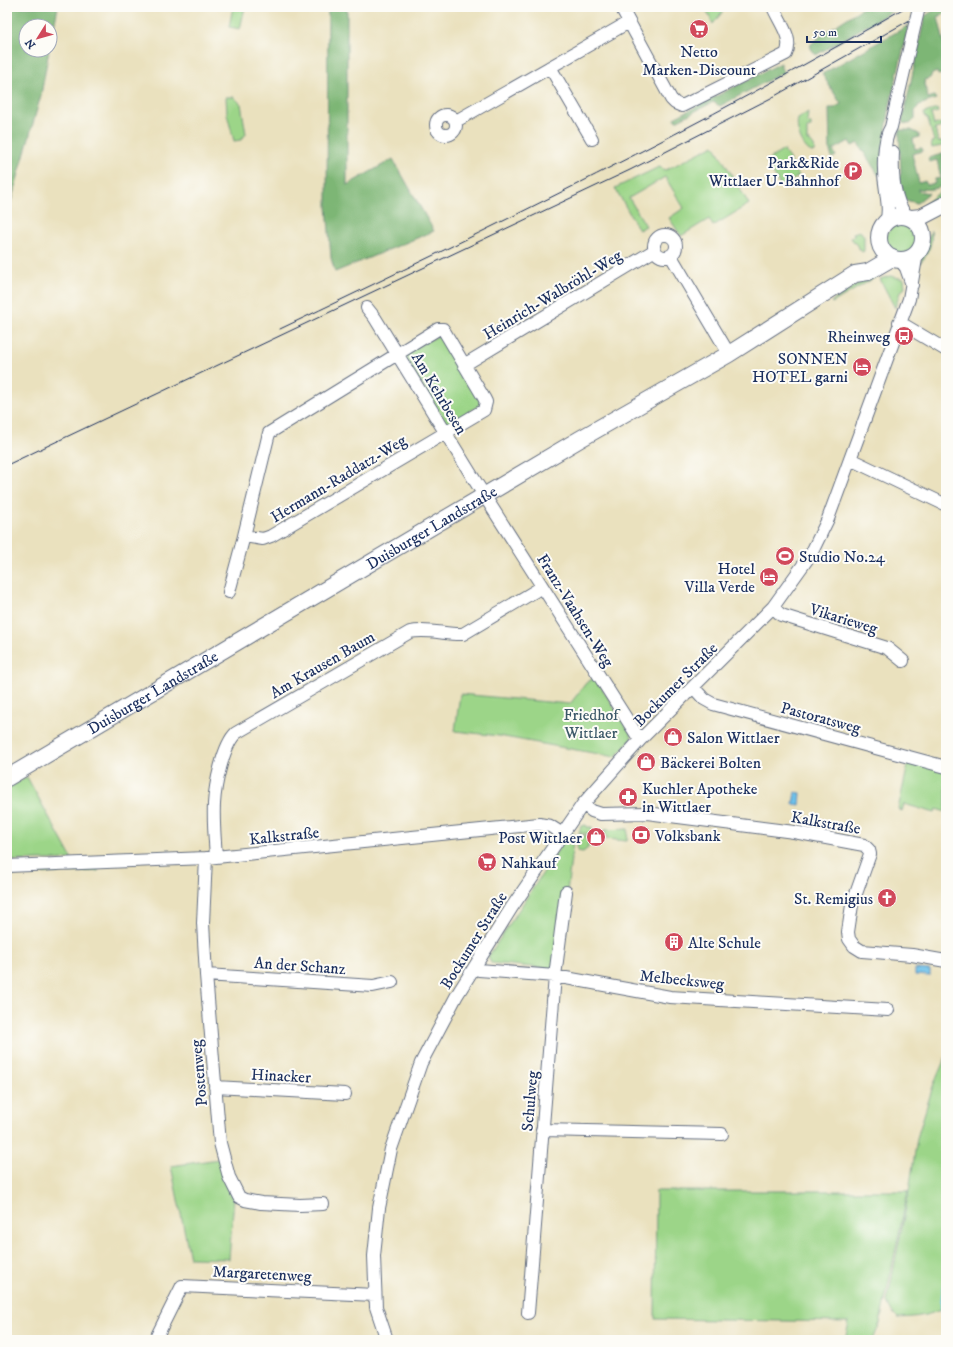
<svg xmlns="http://www.w3.org/2000/svg" width="953" height="1347" font-family="'IM FELL DW Pica',serif">
<rect width="100%" height="100%" fill="#fdfcf7"/>
<filter id="ink" filterUnits="userSpaceOnUse"><feTurbulence type="fractalNoise" baseFrequency=".025" numOctaves="2"/><feDisplacementMap in="SourceGraphic" scale="8" xChannelSelector="R" yChannelSelector="G"/><feConvolveMatrix kernelMatrix="1 2 1 2 8 2 1 2 1" color-interpolation-filters="sRGB"/></filter>
<filter id="wash" filterUnits="userSpaceOnUse"><feTurbulence type="fractalNoise" baseFrequency=".012" numOctaves="4" result="noise"/><feDisplacementMap in="SourceGraphic" scale="16" xChannelSelector="R" yChannelSelector="G"/><feGaussianBlur stdDeviation="0.9" result="paint"/><feColorMatrix in="noise" values="0 0 0 0 0 0 0 0 0 0 0 0 0 0 0 0 0 1.4 0 .05"/><feComposite in="paint" operator="in"/></filter>
<g filter="url(#wash)">
<rect width="100%" height="100%" fill="#eae1be"/>
<!-- green -->
<path fill="#9cd588" stroke="#5c8273" d="M233 7H245L240 29 229 27Z
M705 7H719L723 11 713 24Z
M226 97H234L241 104 246 134 241 140 234 141 227 114Z
M937 109 938 112 931 114 934 125 941 123 942 125V127L935 129 938 142 945 141 946 145 932 148 931 142 934 141 928 119 925 117 924 113Z
M808 112 807 123 811 124V127L807 128V141H810L814 146 815 151 812 152C802 149 795 128 798 119Z
M714 145 749 204 713 226 709 219 681 236 669 218 684 208 665 177 629 198 646 226 639 230 615 188 659 167 666 170Z
M784 150 799 176 781 187 766 161Z
M946 187V195L928 210 924 205Z
M886 239a15 15 0 1 1 30 0a15 15 0 1 1-30 0Z
M860 231 864 236V251L862 252 851 238 854 236 853 233Z
M931 231C933 243 928 255 920 263Z
M876 271 877 274 876 277 832 303 831 302Z
M890 276 904 279 905 288 900 292 895 308 880 279Z
M441 334 480 401 479 406 447 424 405 359 406 352Z
M595 677 632 736 630 741 615 757 499 736 455 731 460 694 570 704 586 683Z
M909 760 946 770V812L936 809 935 813 904 804 902 811 898 809Z
M27 777 72 859 7 861V789Z
M586 825 587 827H592V832L589 834 579 833 581 826Z
M628 829 627 841 607 839 606 835 604 834V830Z
M569 833H574L567 892 553 969 491 963 488 957Z
M578 835 589 836 588 848 583 852 577 851Z
M86 867 99 869 98 871 7 875V870Z
M946 1056V1307C930 1316 916 1317 898 1318L892 1312 887 1302 909 1191 917 1138 933 1086Z
M219 1159 234 1198 229 1259 190 1258 171 1166Z
M656 1191H908L880 1323 873 1340H845L849 1322 655 1319Z"/>
<!-- forest -->
<path fill="#7db674" stroke="#4c7269" d="M7 7H58L50 47V26H26V50H49L41 95 7 216Z
M328 7H347V185L393 159 434 231 335 272 331 258 327 206Z
M864 7H899L816 55 809 46 826 32Z
M939 7H946V12L938 17 946 51V73L938 75 937 72 932 74 930 78 924 80 928 98 934 96 936 99 919 105 915 111V119L910 124 902 123 925 16Z
M909 25 890 105 879 176 858 143 852 146 849 141 833 150 836 156 832 158 830 151 829 108H834L841 104 822 74Z
M781 63V68L784 72 720 106 713 102 676 121 674 118Z
M899 130H911L919 134V137L913 139 915 149 922 148 923 151 912 154 919 183 925 181 927 185 935 183V179L941 178 937 160 929 162 928 158 946 153V157L942 159 946 169V184C936 190 929 190 918 189V191L929 193 917 203 902 199 898 180 901 173Z"/>
<!-- water -->
<path fill="#6ec1ea" stroke="#4478a4" d="M795 792 801 793 800 805 793 804Z
M915 969 930 970V976L915 975Z"/>
<g fill="none" stroke-linecap="round" stroke-linejoin="round">
<!-- stream -->
<path stroke="#6ec1ea" stroke-width="3" d="M946 1281C942 1294 938 1311 946 1323"/>
</g>
</g>
<g filter="url(#ink)">
<g fill="none" stroke-linecap="round" stroke-linejoin="round">
<defs>
<path id="minor" d="M621 7 671 99 675 103 682 106 786 54C794 38 779 22 773 7
M550 67 592 139
M436 125a10 10 0 1 1 20 0a10 10 0 1 1-20 0Z
M456 121 629 22
M893 152C892 174 893 199 907 217
M886 222C890 211 887 202 886 191 883 175 882 141 891 127L915 24
M654 246a11 11 0 1 1 22 0a11 11 0 1 1-22 0Z
M671 256 729 354
M900 260 906 268 912 285
M367 308 375 318 477 484 640 740
M899 322 946 350
M438 329H443L484 398 486 402 484 410 271 536 263 539 244 536 269 433Z
M464 365 655 250
M850 459 946 505
M229 592 244 536
M773 607 781 615 887 648 903 661
M693 687 704 699 713 704 946 767
M583 804 592 811 601 814 647 813 794 832 864 845 869 850 870 854 852 905 848 932 849 939 854 946 862 951 912 955 946 961
M216 857C215 840 213 822 214 804 215 786 223 745 236 733L410 632C428 628 446 635 463 634L542 587
M206 858 203 923 206 975 220 1143 229 1177 239 1197 245 1200 261 1203 300 1205 323 1204
M7 866 206 858 539 824 550 826 561 833
M474 968 479 970 555 976 670 997 888 1010
M206 975 373 986 392 982
M215 1087 345 1094
M542 1130 722 1134
M528 1313 555 976 566 892
M155 1340 182 1286 375 1295
M387 1340 376 1307 374 1256 379 1208 391 1149 421 1063 457 995 512 907 583 804 640 740 773 607 811 554 828 519 909 299 917 253"/>
<g id="major">
<circle cx="901" cy="238" r="22"/>
<path d="M912 218 921 217 946 204"/>
<path id="s1" d="M7 778 580 439 729 354 855 274 868 272 892 258"/>
</g>
</defs>
<!-- minor casing -->
<use href="#minor" stroke="#636d80" stroke-width="14"/>
<!-- major casing -->
<use href="#major" stroke="#636d80" stroke-width="18"/>
<!-- minor -->
<use href="#minor" stroke="#fff" stroke-width="12"/>
<!-- major -->
<use href="#major" stroke="#fff" stroke-width="16"/>
<!-- tram -->
<path stroke="#1b2f5e" stroke-width="1" d="M280 329C492 228 703 125 906 7
M7 465 630 170 773 97 933 7"/>
<defs>
<path id="minor-bridge" d="M915 24 919 7"/>
</defs>
<!-- minor-bridge casing -->
<use href="#minor-bridge" stroke="#636d80" stroke-width="14" stroke-linecap="butt"/>
<!-- minor-bridge -->
<use href="#minor-bridge" stroke="#fff" stroke-width="12"/>
</g>
</g>
<!-- icons -->
<defs>
<symbol id="supermarket-disc" viewBox="-11 -11 22 22"><circle r="9.5" fill="#d1495b" stroke="#fdfcf7"/><path d="M-6-5.5h2.5l.6 2H6L4.5 2H-2.5L-4.4-4H-6ZM-1.5 3.2a1.3 1.3 0 1 0 .1 0ZM3 3.2a1.3 1.3 0 1 0 .1 0Z" fill="#fff"/></symbol>
<symbol id="parking-disc" viewBox="-11 -11 22 22"><circle r="9.5" fill="#d1495b" stroke="#fdfcf7"/><path d="M-3.5-5.5H1a3.5 3.5 0 0 1 0 7H-1V5.5H-3.5ZM-1-3.4V-.6H.8a1.4 1.4 0 0 0 0-2.8Z" fill="#fff"/></symbol>
<symbol id="bus-disc" viewBox="-11 -11 22 22"><circle r="9.5" fill="#d1495b" stroke="#fdfcf7"/><path d="M-5-6H5V4H4V6H2V4H-2V6H-4V4H-5ZM-3.5-4V0h7V-4ZM-3.5 1.2v1.5H-2V1.2ZM2 1.2v1.5H3.5V1.2Z" fill="#fff"/></symbol>
<symbol id="hotel-disc" viewBox="-11 -11 22 22"><circle r="9.5" fill="#d1495b" stroke="#fdfcf7"/><path d="M-6-4.5h1.5V1H6V5H4.5V3h-9V5H-6ZM-4 0a1.8 1.8 0 1 1 3.6 0ZM.5 0V-2.5h3Q6-2.5 6 0Z" fill="#fff"/></symbol>
<symbol id="stadium-disc" viewBox="-11 -11 22 22"><circle r="9.5" fill="#d1495b" stroke="#fdfcf7"/><path d="M0-5a6.5 5 0 1 0 0 10a6.5 5 0 1 0 0-10ZM-3.5-1.8h7v3.6h-7Z" fill="#fff"/></symbol>
<symbol id="shop-disc" viewBox="-11 -11 22 22"><circle r="9.5" fill="#d1495b" stroke="#fdfcf7"/><path d="M-5-2.5h2.3a2.7 3.5 0 0 1 5.4 0H5L5.5 6h-11ZM-1.5-2.5h3a1.5 2.3 0 0 0-3 0Z" fill="#fff"/></symbol>
<symbol id="pharmacy-disc" viewBox="-11 -11 22 22"><circle r="9.5" fill="#d1495b" stroke="#fdfcf7"/><path d="M-2-6h4v4h4v4h-4v4h-4v-4h-4v-4h4Z" fill="#fff"/></symbol>
<symbol id="bank-disc" viewBox="-11 -11 22 22"><circle r="9.5" fill="#d1495b" stroke="#fdfcf7"/><path d="M-6-4H6V4H-6ZM0-2.3a2.3 2.3 0 1 0 0 4.6a2.3 2.3 0 1 0 0-4.6Z" fill="#fff"/></symbol>
<symbol id="church-disc" viewBox="-11 -11 22 22"><circle r="9.5" fill="#d1495b" stroke="#fdfcf7"/><path d="M-1.2-6h2.4v3.5h3.3v2.4h-3.3V6h-2.4V-.1h-3.3v-2.4h3.3Z" fill="#fff"/></symbol>
<symbol id="building-disc" viewBox="-11 -11 22 22"><circle r="9.5" fill="#d1495b" stroke="#fdfcf7"/><path d="M-4-6H4V6H1V3H-1V6H-4ZM-2.5-4.3h1.7v1.8h-1.7ZM.8-4.3h1.7v1.8H.8ZM-2.5-1h1.7V.8h-1.7ZM.8-1h1.7V.8H.8Z" fill="#fff"/></symbol>
</defs>
<g fill-rule="evenodd">
<use href="#supermarket-disc" x="688" y="18" width="22" height="22"/>
<use href="#parking-disc" x="842" y="160" width="22" height="22"/>
<use href="#bus-disc" x="893" y="325" width="22" height="22"/>
<use href="#hotel-disc" x="851" y="356" width="22" height="22"/>
<use href="#stadium-disc" x="774" y="545" width="22" height="22"/>
<use href="#hotel-disc" x="758" y="566" width="22" height="22"/>
<use href="#shop-disc" x="662" y="726" width="22" height="22"/>
<use href="#shop-disc" x="635" y="751" width="22" height="22"/>
<use href="#pharmacy-disc" x="617" y="786" width="22" height="22"/>
<use href="#bank-disc" x="630" y="824" width="22" height="22"/>
<use href="#shop-disc" x="585" y="826" width="22" height="22"/>
<use href="#supermarket-disc" x="476" y="851" width="22" height="22"/>
<use href="#church-disc" x="876" y="887" width="22" height="22"/>
<use href="#building-disc" x="663" y="931" width="22" height="22"/>
</g>
<g text-anchor="middle" stroke-width="4" stroke-linejoin="round" paint-order="stroke">
<!-- poi labels -->
<g font-size="16" fill="#1b2f5e" stroke="#fdfcf7" text-anchor="start">
<text x="699" y="57" text-anchor="middle">Netto<tspan x="699" dy="18">Marken-Discount</tspan></text>
<text x="839" y="168" text-anchor="end">Park&amp;Ride<tspan x="839" dy="18">Wittlaer U-Bahnhof</tspan></text>
<text x="890" y="342" text-anchor="end">Rheinweg</text>
<text x="848" y="364" text-anchor="end">SONNEN<tspan x="848" dy="18">HOTEL garni</tspan></text>
<text x="799" y="562">Studio No.24</text>
<text x="755" y="574" text-anchor="end">Hotel<tspan x="755" dy="18">Villa Verde</tspan></text>
<text x="687" y="743">Salon Wittlaer</text>
<text x="660" y="768">Bäckerei Bolten</text>
<text x="642" y="794">Kuchler Apotheke<tspan x="642" dy="18">in Wittlaer</tspan></text>
<text x="655" y="841">Volksbank</text>
<text x="582" y="843" text-anchor="end">Post Wittlaer</text>
<text x="501" y="868">Nahkauf</text>
<text x="873" y="904" text-anchor="end">St. Remigius</text>
<text x="688" y="948">Alte Schule</text>
</g>
<!-- street labels -->
<g font-size="16" fill="#1b2f5e" stroke="#fdfcf7">
<text transform="translate(552 294) rotate(-31)" y="6">Heinrich-Walbröhl-Weg</text>
<text transform="translate(440 393) rotate(59)" y="6">Am Kehrbesen</text>
<text transform="translate(338 478) rotate(-31)" y="6">Hermann-Raddatz-Weg</text>
<text dy="6" stroke="none"><textPath href="#s1" startOffset="493">Duisburger Landstraße</textPath></text>
<text transform="translate(576 610) rotate(58)" y="6">Franz-Vaahsen-Weg</text>
<text transform="translate(844 618) rotate(17)" y="6">Vikarieweg</text>
<text transform="translate(322 664) rotate(-30)" y="6">Am Krausen Baum</text>
<text transform="translate(675 684) rotate(-45)" y="6">Bockumer Straße</text>
<text dy="6" stroke="none"><textPath href="#s1" startOffset="169">Duisburger Landstraße</textPath></text>
<text transform="translate(821 717) rotate(15)" y="6">Pastoratsweg</text>
<text transform="translate(826 822) rotate(10)" y="6">Kalkstraße</text>
<text transform="translate(284 835) rotate(-6)" y="6">Kalkstraße</text>
<text transform="translate(473 940) rotate(-58)" y="6">Bockumer Straße</text>
<text transform="translate(300 965) rotate(4)" y="6">An der Schanz</text>
<text transform="translate(682 979) rotate(6)" y="6">Melbecksweg</text>
<text transform="translate(198 1073) rotate(-95)" y="6">Postenweg</text>
<text transform="translate(281 1075) rotate(3)" y="6">Hinacker</text>
<text transform="translate(529 1101) rotate(-85)" y="6">Schulweg</text>
<text transform="translate(262 1273) rotate(3)" y="6">Margaretenweg</text>
</g>
<!-- park labels -->
<g font-size="16" fill="#3b5868" stroke="#fdfcf7">
<text x="591" y="720">Friedhof<tspan x="591" dy="18">Wittlaer</tspan></text>
</g>
</g>
<!-- margin -->
<rect width="953" height="1347" fill="none" stroke="#fdfcf7" stroke-width="24"/>
<!-- north arrow -->
<g transform="translate(38 38) rotate(233)"><circle r="19" fill="#fdfcf7" stroke="#a3aaba"/>
<path d="M0-3L7 15L0 10L-7 15Z" fill="#d1495b"/>
<text y="-6" font-size="11" font-weight="bold" text-anchor="middle" fill="#1b2f5e">N</text>
</g>
<!-- scale -->
<path d="M807 36v6h74v-6" fill="none" stroke="#1b2f5e" stroke-width="2"/>
<text x="813" y="36" font-size="12" fill="#1b2f5e" stroke="#fdfcf7" stroke-width="3" paint-order="stroke">50 m</text>
</svg>
